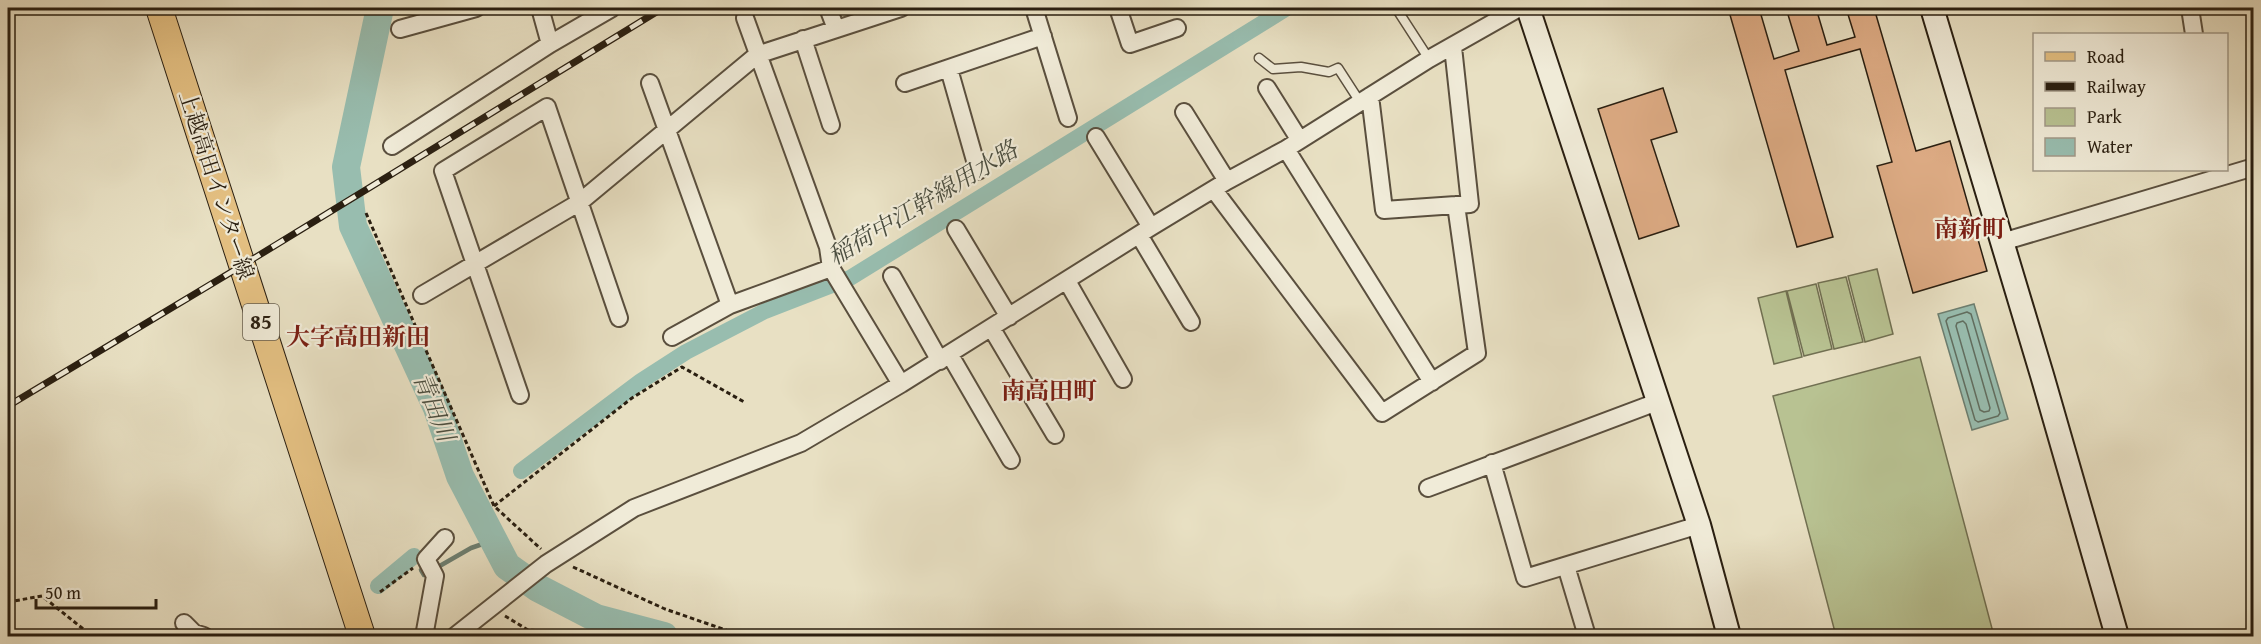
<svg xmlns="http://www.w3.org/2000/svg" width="2261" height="644" font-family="'Gentium Book Plus','Noto Serif JP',serif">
<rect width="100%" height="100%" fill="#e8e0c3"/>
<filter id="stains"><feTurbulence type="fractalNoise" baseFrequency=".00333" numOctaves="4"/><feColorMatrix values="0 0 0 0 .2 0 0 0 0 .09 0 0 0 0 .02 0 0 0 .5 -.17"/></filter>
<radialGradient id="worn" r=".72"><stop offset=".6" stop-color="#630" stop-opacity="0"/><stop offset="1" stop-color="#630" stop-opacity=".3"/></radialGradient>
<!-- green -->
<path fill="#b8c292" stroke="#717052" stroke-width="1.5" d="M1877 269 1893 334 1865 342 1848 276Z
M1846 277 1863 342 1834 349 1818 283Z
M1816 284 1832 349 1804 356 1787 291Z
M1786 291 1802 357 1774 364 1758 298Z
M1920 357 1994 636H1836L1773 396Z"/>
<!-- water -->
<path fill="#98bdaf" stroke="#6c7e70" stroke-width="1.5" d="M1974 304 2008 419 1972 430 1938 314Z"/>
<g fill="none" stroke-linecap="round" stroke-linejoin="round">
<!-- shore -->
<path stroke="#616e60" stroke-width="1.5" d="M1967 312 1971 314 2000 413 1998 416 1978 422 1975 420 1946 321 1948 318Z
M1963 321 1966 324 1990 408 1989 411 1984 412 1980 410 1956 326 1957 323Z"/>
<!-- stream -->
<path stroke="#6c7e70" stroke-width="4.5" d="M414 556 416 560
M421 570 424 575 471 548 494 540"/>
<!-- canal -->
<path stroke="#98bdaf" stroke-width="16" d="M521 471 641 381 686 352 765 311 850 278 1287 8
M378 586 414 556"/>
<!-- river -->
<path stroke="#98bdaf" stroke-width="28" d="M380 8 346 167 353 226 437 408 460 476 507 566 538 588 596 618 664 636"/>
</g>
<!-- building -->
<path fill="#ddab84" stroke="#2a1f11" stroke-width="1.5" d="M1728 8H1759L1774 59 1799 51 1786 8H1816L1827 45 1855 37 1846 8H1874L1916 151 1950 141 1987 271 1913 293 1877 166 1892 162 1860 49 1785 70 1833 237 1797 247Z
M1663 88 1677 132 1651 140 1679 226 1639 239 1598 109Z"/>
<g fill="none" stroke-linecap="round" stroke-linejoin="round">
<defs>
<path id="lane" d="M1396 8 1429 59
M1259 58 1273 69 1301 67 1329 72 1338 68 1360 102"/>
<path id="street" d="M540 8 550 44
M828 8 836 29
M1034 8 1068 118
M1118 8 1130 44 1177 28
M2190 8 2194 34
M400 29 476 8
M803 39 831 125
M1453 47 1470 204 1456 205
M949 69 978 171
M650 83 730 305 831 268 828 247 745 18
M905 83 1043 36
M1267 88 1299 139
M1184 112 1227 181
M1096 137 1151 227
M392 146 550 44 612 8
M1286 149 1432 382
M1214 190 1382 413 1477 353 1456 205 1384 210 1370 96
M956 229 1009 317
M1139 235 1191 322
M2002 242 2254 167
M831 268 901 384 1151 227 1227 181 1286 149 1429 59 1519 8
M892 276 940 361
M1067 281 1123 379
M422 295 580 202 757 55 901 8
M992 329 1055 435
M672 337 730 305
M950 355 1011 460
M520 395 443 171 547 107 619 318
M1492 463 1525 578 1699 525
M1428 488 1657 402
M1566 566 1587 636
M184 623 194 633 204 636
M429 636 425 631 435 576 426 559 445 538
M455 636 546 564 634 508 801 443 901 384"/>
<path id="secondary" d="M1528 8 1699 525 1729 636
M1932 8 2042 375 2117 636"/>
<path id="primary" d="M159 8 362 636"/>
</defs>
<!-- lane casing -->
<use href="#lane" stroke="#5a4f3e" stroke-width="11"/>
<!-- street casing -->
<use href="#street" stroke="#5a4f3e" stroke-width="20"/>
<!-- secondary casing -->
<use href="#secondary" stroke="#2a1f11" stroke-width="26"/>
<!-- primary casing -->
<use href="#primary" stroke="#2a1f11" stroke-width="28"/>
<!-- path -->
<path stroke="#2a1f11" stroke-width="3" stroke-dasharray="4.5 3" stroke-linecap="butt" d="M366 213 494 506 541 549
M494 506 632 398 682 367 746 403
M573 567 665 609 743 636
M380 592 413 568
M8 602 42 596 92 636
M505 616 528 630 548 631 564 636"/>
<!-- lane -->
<use href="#lane" stroke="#f0ebd8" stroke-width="8"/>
<!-- street -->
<use href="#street" stroke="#f0ebd8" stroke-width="16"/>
<!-- secondary -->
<use href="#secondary" stroke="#f0ebd8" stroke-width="22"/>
<!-- primary -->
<use href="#primary" stroke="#e4c082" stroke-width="26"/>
<defs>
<path id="rail" d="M8 406 243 265 663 8"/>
</defs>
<!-- rail casing -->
<use href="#rail" stroke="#2a1f11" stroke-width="7"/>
<!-- rail -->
<use href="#rail" stroke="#f0ebd8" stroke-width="4.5" stroke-dasharray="14" stroke-linecap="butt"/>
</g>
<g text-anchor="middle" stroke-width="4.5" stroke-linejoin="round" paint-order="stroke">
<!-- shield labels -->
<rect fill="#f0ebd8" stroke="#655c4d" stroke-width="1.5" x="243" y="304" width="36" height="36" rx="4.5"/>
<g font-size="21" font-weight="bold" fill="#2a1f11">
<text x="261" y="329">85</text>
</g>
<!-- street labels -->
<g font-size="22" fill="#2a1f11" stroke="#f0ebd8">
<text transform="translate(217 185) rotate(72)" y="8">上越高田インター線</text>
</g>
<!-- water labels -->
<g font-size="24" font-style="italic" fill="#4b4e40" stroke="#f0ebd8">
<text transform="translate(923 203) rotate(-31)" y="8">稲荷中江幹線用水路</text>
<text transform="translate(434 407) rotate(68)" y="8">青田川</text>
</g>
<!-- neighbourhood labels -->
<g font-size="24" font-weight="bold" fill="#7a1f14" stroke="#f0ebd8">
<text x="1970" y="237">南新町</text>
<text x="358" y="345">大字高田新田</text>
<text x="1049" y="399">南高田町</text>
</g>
</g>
<!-- margin -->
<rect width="2261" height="644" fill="none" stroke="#e8e0c3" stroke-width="30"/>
<rect x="9" y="9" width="2243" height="626" fill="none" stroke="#2a1f11" stroke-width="3"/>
<rect x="15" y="15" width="2231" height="614" fill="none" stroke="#2a1f11" stroke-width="1.5"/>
<!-- legend -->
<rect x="2033" y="33" width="195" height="138" fill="#f0ebd8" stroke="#a19988" stroke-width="1.5"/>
<rect x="2045" y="52" width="30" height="9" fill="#e4c082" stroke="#a19988" stroke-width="1.5"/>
<text x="2087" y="63" font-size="18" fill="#2a1f11">Road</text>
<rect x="2045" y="82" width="30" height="9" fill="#2a1f11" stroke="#a19988" stroke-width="1.5"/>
<text x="2087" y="93" font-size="18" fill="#2a1f11">Railway</text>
<rect x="2045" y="108" width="30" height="18" fill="#b8c292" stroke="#a19988" stroke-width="1.5"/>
<text x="2087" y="123" font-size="18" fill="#2a1f11">Park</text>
<rect x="2045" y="138" width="30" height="18" fill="#98bdaf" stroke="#a19988" stroke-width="1.5"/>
<text x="2087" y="153" font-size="18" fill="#2a1f11">Water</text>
<!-- scale -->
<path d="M36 599v9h120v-9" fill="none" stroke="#2a1f11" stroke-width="3"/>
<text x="45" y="599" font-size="18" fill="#2a1f11" stroke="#f0ebd8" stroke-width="4.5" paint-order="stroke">50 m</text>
<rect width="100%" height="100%" filter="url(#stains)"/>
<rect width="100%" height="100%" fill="url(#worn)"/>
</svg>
